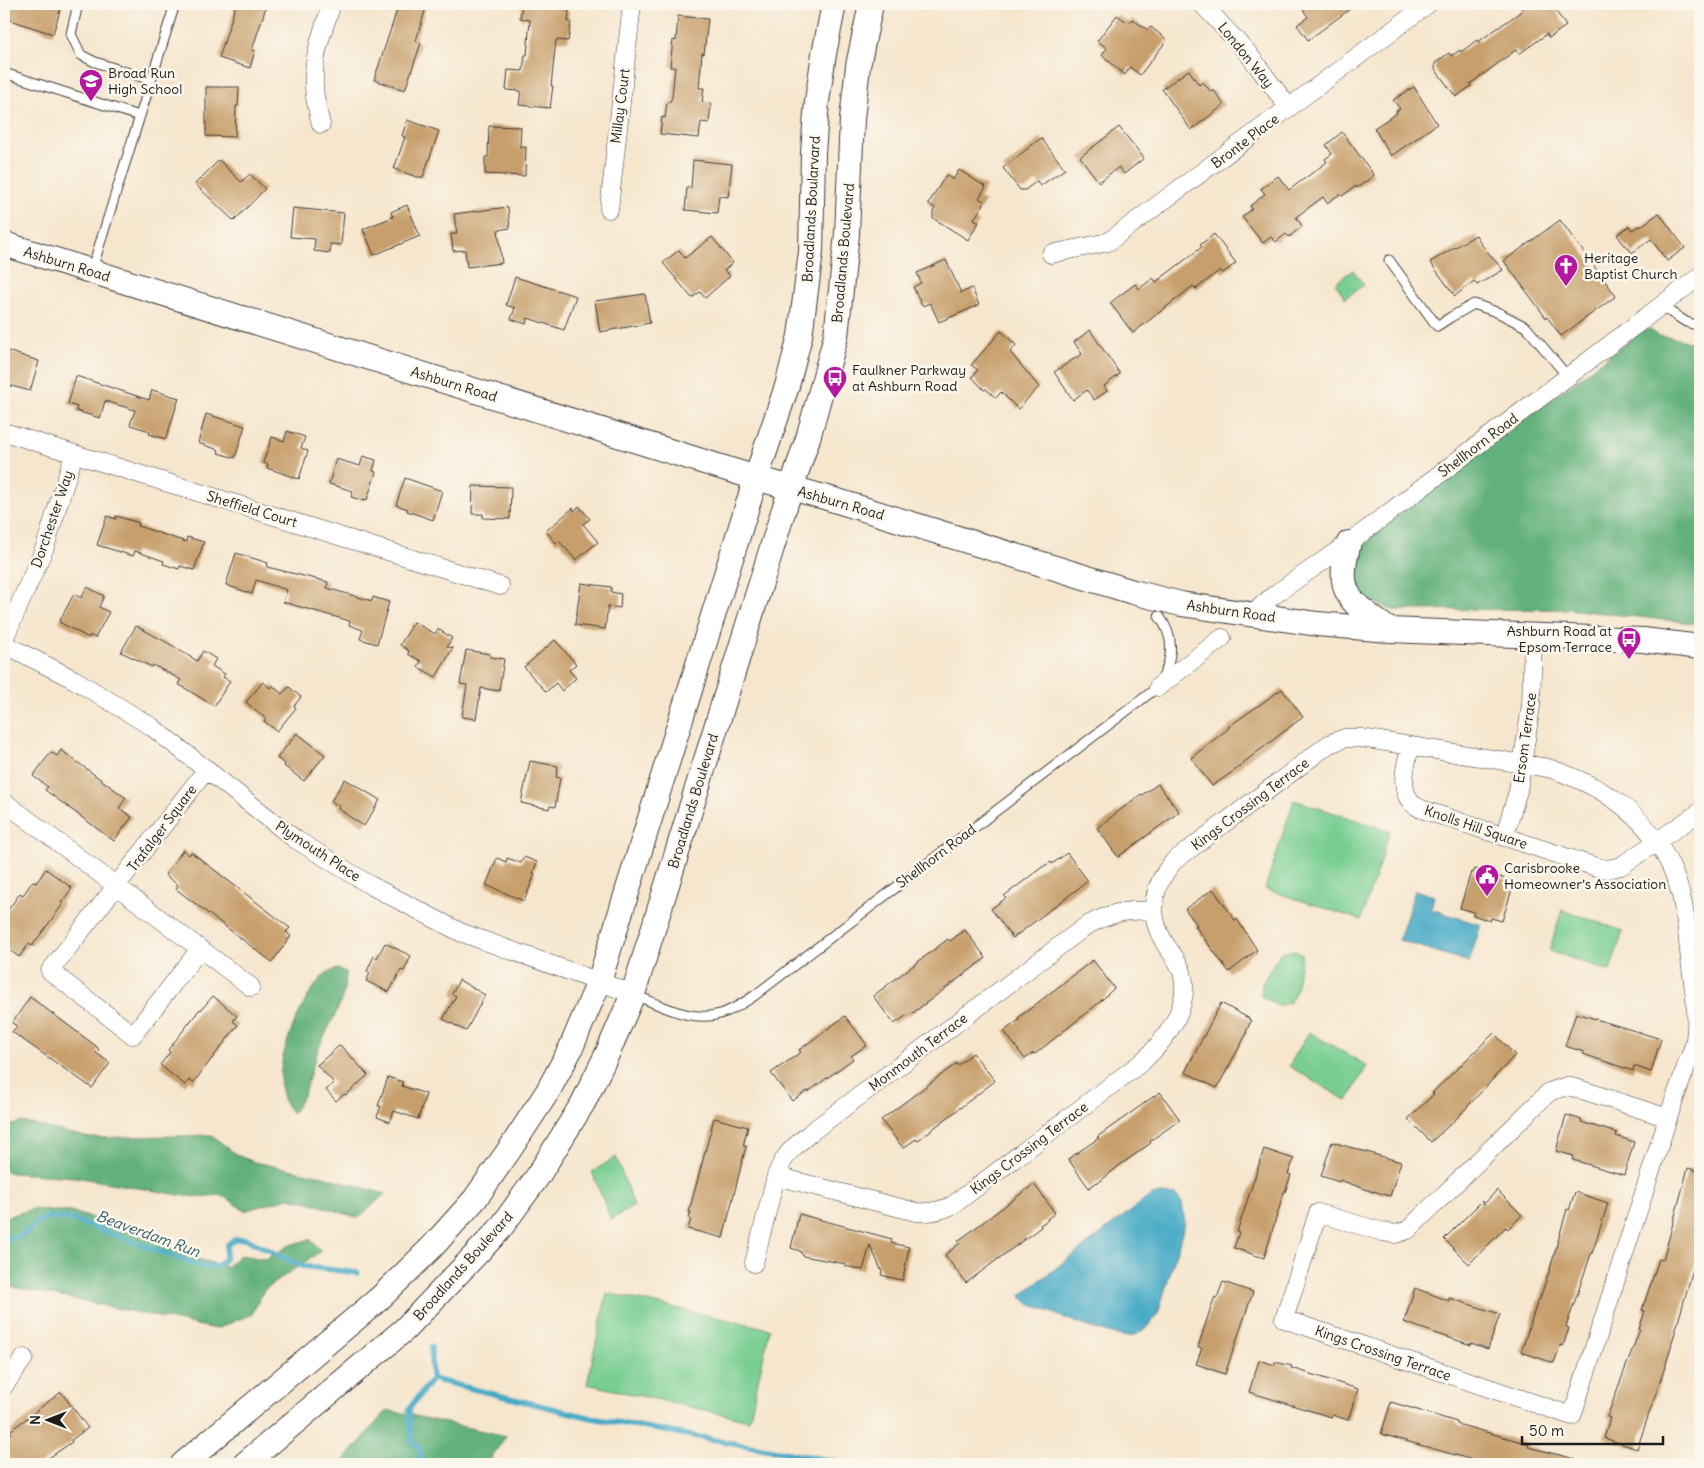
<svg xmlns="http://www.w3.org/2000/svg" width="1704" height="1468" font-family="Delius,sans-serif">
<rect width="100%" height="100%" fill="#fbf7ec"/>
<filter id="ink" filterUnits="userSpaceOnUse"><feTurbulence type="fractalNoise" baseFrequency=".02" numOctaves="2"/><feDisplacementMap in="SourceGraphic" scale="10" xChannelSelector="R" yChannelSelector="G"/><feConvolveMatrix kernelMatrix="1 2 1 2 8 2 1 2 1" color-interpolation-filters="sRGB"/></filter>
<filter id="wash" filterUnits="userSpaceOnUse"><feTurbulence type="fractalNoise" baseFrequency=".0096" numOctaves="4" result="noise"/><feDisplacementMap in="SourceGraphic" scale="20" xChannelSelector="R" yChannelSelector="G"/><feGaussianBlur stdDeviation="1.12" result="paint"/><feColorMatrix in="noise" values="0 0 0 0 0 0 0 0 0 0 0 0 0 0 0 0 0 1.4 0 .05"/><feComposite in="paint" operator="in"/></filter>
<g filter="url(#wash)">
<rect width="100%" height="100%" fill="#f6e6ce"/>
<!-- green -->
<path fill="#78ce92" stroke="#4a7557" d="M1353 270 1364 285 1345 298 1335 283Z
M1294 800 1390 831 1361 920 1265 889Z
M1562 910 1623 931 1610 971 1549 951Z
M1295 950 1302 954 1296 991 1290 1002 1278 1006 1261 996 1262 983 1280 953Z
M1309 1032 1367 1066 1347 1101 1289 1066Z
M616 1157 634 1206 611 1220 592 1172Z
M607 1293 770 1329 749 1420 587 1384Z"/>
<!-- forest -->
<path fill="#62b17c" stroke="#3f664c" d="M1649 329 1659 336 1671 337 1700 345V624L1567 609 1393 610 1364 599 1356 575 1361 548 1374 534 1640 332Z
M337 969 346 972C345 1009 327 1024 316 1056 308 1077 307 1096 292 1113 261 1083 299 1002 323 976 326 972 332 971 337 969Z
M22 1122 90 1138 211 1135 237 1155 254 1162 323 1176 385 1194 358 1218 309 1202 289 1198 244 1211 230 1200 220 1195 197 1197 179 1195 75 1177 13 1173 4 1171V1128Z
M32 1209 71 1212 113 1224 187 1256 226 1267 240 1255 266 1259 290 1245 310 1239 321 1251 264 1290 252 1314 216 1329 4 1285V1218Z
M387 1410 506 1436 487 1464H341Z"/>
<!-- water -->
<path fill="#47aac6" stroke="#326371" d="M1415 890 1434 896 1431 909 1481 925 1469 962 1399 940Z
M1162 1194 1176 1195 1182 1203 1185 1223 1157 1317C1150 1323 1142 1333 1133 1336 1117 1341 1048 1311 1030 1304L1022 1298 1021 1295 1151 1195Z"/>
<g fill="none" stroke-linecap="round" stroke-linejoin="round">
<!-- stream -->
<path stroke="#47aac6" stroke-width="5.5" d="M4 1240 23 1235 37 1222 50 1217 74 1220 200 1266H218L225 1259 227 1245 235 1239H246L302 1266 358 1273
M432 1379 592 1418 851 1464
M420 1464 422 1463 419 1448 412 1442 409 1409 432 1379 431 1347"/>
</g>
<g id="blocks">
<!-- building -->
<path fill="#c79f6c" d="M4 4H62L53 34 4 18Z
M236 4H267L252 50 255 51 250 68 219 58Z
M399 4H427L416 41 421 43 405 90 374 80Z
M522 4H566L565 10 569 11 568 22H571L568 41 556 40 551 86H553L550 108 519 105 521 91 506 90 508 70 523 71 525 55H527L530 20 520 18Z
M1299 4H1357L1308 40 1297 25 1308 17Z
M1518 4H1551L1566 26 1549 38 1547 34 1519 54 1516 50 1470 84 1471 86 1456 97 1435 69V63L1449 53 1451 56 1460 50 1461 52 1477 40 1478 42 1523 10Z
M1117 15 1127 22 1128 21 1130 22 1132 19 1148 30 1151 27 1167 40 1140 75 1130 67 1125 75 1102 55 1107 48 1097 41Z
M678 16 708 19 704 54 702 53 699 88H704L702 102 711 103 709 123 701 122 699 138 660 134 662 117 665 118 667 102H670L672 97 675 67H670L673 40 676 41Z
M1189 70 1199 85 1203 82 1211 92 1214 90 1224 105 1191 130 1162 89Z
M206 87H239L238 106H236L235 137 206 136Z
M1414 87 1437 124 1391 156 1374 128 1397 113 1396 111 1400 109 1393 100Z
M407 120 439 131 423 177H417L394 169 405 137 402 136Z
M489 126 521 127 520 147H526L525 176 485 174V157H488Z
M1119 127 1144 158 1124 174 1119 167 1099 182 1080 157Z
M1342 132 1374 175 1357 188 1356 186 1342 196 1340 194 1327 203 1323 197 1296 217 1302 226 1289 237 1286 234 1276 242 1271 237 1263 243 1242 217 1252 209 1250 206 1265 194 1261 189 1278 176 1289 190 1327 162 1325 159 1332 154 1326 145Z
M1041 138 1065 169 1040 186 1037 181 1025 190H1020L1003 168Z
M219 160 241 182 250 174 265 189 234 221 195 184Z
M693 160 732 164 728 197 719 196 717 213 685 210 687 187 691 188Z
M959 170 986 187 979 198 985 202 974 219 979 222 968 240 933 218V212L935 208 928 204 946 175 953 180Z
M407 205 420 236 374 255 363 229 393 217 391 212Z
M508 207 510 228 498 230 502 263 467 267 465 250 453 251 451 234H457L454 214Z
M293 208 344 213 341 245 330 244V253L314 251 315 239 290 237Z
M1659 213 1685 248 1667 261 1651 239 1632 253 1628 247 1627 248 1617 235 1629 226 1632 230 1639 226 1640 227Z
M1560 220 1616 296 1561 336 1547 317 1546 318 1504 261Z
M1214 234 1236 263 1223 273 1220 270 1196 289 1193 286 1133 333 1110 303 1135 284 1139 289 1153 278 1156 282 1202 247 1200 245Z
M1476 235 1481 244 1503 270 1477 285 1474 281 1455 296 1430 262Z
M712 237 733 263 724 270 730 276 705 298 700 292 692 298 663 263 679 250 685 258Z
M946 260 961 293 972 288 979 305 939 322 930 303 922 306 913 287 921 283 917 273Z
M515 277 576 296 564 330 528 318 526 324 511 319 515 308 506 305Z
M645 294 650 323 600 332 595 301Z
M1090 330 1120 374 1104 386 1107 391 1094 400 1087 390 1073 400 1054 372 1082 354 1074 342Z
M1001 331 1016 345 1010 352 1039 387 1018 409 1001 392 996 398 986 389 984 390 972 377 978 370 971 365Z
M4 350 39 361 30 391 4 384Z
M76 376 149 400 152 390 179 398 166 439 149 434 150 431 130 425 135 410 105 401 100 418 76 411 77 407 68 404Z
M206 414 245 426 235 458 218 453 219 450 198 443Z
M287 431 305 437 301 448 308 451 299 479 267 468 268 464 263 463 272 437 284 441Z
M363 456 376 460 373 471 376 472 367 500 364 499V501L351 497 353 491 329 484 336 459 360 466Z
M405 478 442 491 433 520 407 511 408 509 396 505Z
M473 486 511 487 510 519 483 518V514H472Z
M579 506 590 519 583 524 598 542 576 560 559 541 556 543 546 531 573 508 574 511Z
M107 516 116 519V516L139 523 138 526 186 542 187 537 204 542 194 570 180 566 179 569 163 564 164 561 135 551 133 556 97 545Z
M236 553 268 563 267 567 328 582 327 588 372 601 373 597 389 602 377 644 360 639 363 630 349 625 350 621 283 602 287 590 256 580 252 594 226 585Z
M581 583 611 587V592L621 594 620 608 608 606 605 629 575 625Z
M87 587 104 596 99 607 109 612 95 638 90 635 89 638 59 622 74 594 81 598Z
M414 622 435 634 438 629 452 638 447 647 453 648 436 677 418 667 421 661 408 654 409 651 400 645Z
M136 626 168 643 197 661 203 651 216 659 212 666 225 674 223 677 230 681 214 706 178 684 181 680 153 665 152 667 121 652Z
M555 640 576 664 569 670 576 678 562 691 556 683 546 692 524 667Z
M466 650 490 654V657L504 659 499 691 481 688 476 719 462 717 467 685 460 684Z
M263 682 270 688 272 685 282 694 289 687 301 697 294 706 296 708 277 731 264 721 266 719 246 702Z
M1282 689 1303 717 1243 763 1244 764 1212 786 1191 758 1229 728 1228 727Z
M297 733 325 755 304 781 284 766 285 764 277 758Z
M61 750 126 798 119 808 132 817 114 841 45 790 48 787 33 776 51 752 57 756Z
M530 761 558 766 556 777 560 778 555 807 550 806 549 809 521 803Z
M345 779 380 800 364 826 350 817 338 808 339 806 331 801Z
M1158 784 1179 812 1118 857 1097 828 1141 794 1142 795Z
M183 850 189 855 191 852 290 928 286 932 291 936 272 962 176 889 178 885 165 875Z
M1067 853 1088 881 1013 938 991 909 1006 898 1004 896 1041 868 1051 862 1052 864Z
M524 857 537 862 533 873 535 874 524 901 486 885 497 858 506 862 507 858 521 863Z
M46 869 72 888 61 903 63 904 32 946 29 944 19 957 4 946V916L20 893 23 895 33 881 36 883Z
M1475 869 1512 881 1510 885 1513 886 1502 921 1491 918 1490 921 1473 915 1474 912 1460 908 1471 872 1473 873Z
M1213 889 1235 920 1237 919 1257 950 1229 972 1195 926 1197 925 1185 909Z
M965 930 986 958 910 1015 909 1014 894 1024 873 996 948 939 950 941Z
M385 943 411 956 404 971 401 970 389 992 366 981 370 973 367 971 374 956 377 958Z
M1093 960 1114 988 1100 1002 1035 1054 1033 1053 1025 1059 1004 1031 1019 1020 1018 1018Z
M459 980 485 995 466 1031 443 1019 456 996 452 994Z
M213 996 237 1016 233 1021 238 1025 193 1083 189 1080 185 1085 160 1065 170 1052 168 1050 200 1009 201 1010Z
M30 997 96 1046 99 1050 96 1053 110 1063 92 1088 12 1032 17 1026 12 1023Z
M1221 1003 1250 1019 1249 1020 1251 1021 1246 1032 1247 1033 1217 1088 1185 1072Z
M1576 1013 1661 1039 1651 1072 1634 1066 1633 1071 1583 1054 1584 1052 1565 1046Z
M845 1016 867 1045 851 1056 853 1059 808 1092 807 1091 792 1101 771 1073 801 1052 799 1050Z
M1494 1033 1515 1055 1458 1117 1431 1142 1408 1119 1434 1094 1432 1093Z
M340 1045 368 1075 346 1095 344 1094 336 1101 326 1090 334 1083 317 1065Z
M973 1053 995 1081 917 1141 916 1139 903 1148 881 1120 957 1063 958 1065Z
M388 1077 403 1082 402 1086 426 1094 418 1119 394 1111 390 1122 377 1117 381 1106H378Z
M1160 1092 1180 1120 1150 1141 1151 1143 1120 1165 1098 1183 1097 1182 1089 1188 1068 1159 1099 1138 1097 1137Z
M1566 1115 1582 1120 1581 1122 1617 1133 1616 1136 1634 1142 1624 1175 1573 1160 1574 1156 1556 1151Z
M714 1118 748 1127 743 1146H746L723 1238 688 1229 691 1219 689 1218 691 1212H689Z
M1332 1142 1401 1162 1390 1196 1373 1191V1192L1340 1180 1339 1182 1321 1176Z
M1264 1149 1294 1159 1288 1174 1291 1175 1285 1192H1284L1264 1258 1234 1248 1239 1232H1237Z
M1688 1168 1700 1172V1245L1666 1364 1637 1449 1604 1438 1610 1418 1607 1417 1640 1329H1639L1645 1311 1642 1310 1659 1259 1663 1260Z
M1034 1184 1055 1213 1047 1219 1048 1220 1040 1225 1041 1227 966 1283 945 1255 960 1243 958 1241Z
M1497 1190 1522 1215 1508 1229 1506 1227 1469 1264 1444 1239 1482 1201 1484 1204Z
M1575 1192 1608 1203 1592 1254H1591L1566 1327 1569 1328 1563 1346 1560 1345 1554 1363 1521 1352 1538 1300 1539 1301 1550 1269 1567 1209 1569 1210Z
M799 1214 892 1239 891 1243 909 1247 903 1279 901 1280 881 1275 882 1272 870 1245 863 1270 845 1266 846 1264 803 1256 800 1251 791 1248Z
M1223 1282 1253 1292 1225 1374 1196 1364 1202 1348 1198 1347 1211 1307 1215 1297 1217 1298Z
M1415 1288 1449 1301V1298L1500 1314 1488 1349 1471 1343V1345L1438 1334 1404 1322Z
M1259 1360 1275 1365V1362L1292 1366 1291 1368 1358 1389 1348 1420 1332 1415 1331 1417 1249 1392Z
M61 1392 88 1428 71 1440 72 1442 40 1464H4V1438L11 1433 10 1431Z
M1391 1402 1457 1422V1424L1529 1444 1528 1447 1575 1459 1574 1464H1487L1381 1434Z"/>
</g>
</g>
<g filter="url(#ink)">
<use href="#blocks" fill-opacity="0" stroke="#3d3a37" stroke-width="1"/>
<g fill="none" stroke-linecap="round" stroke-linejoin="round">
<defs>
<path id="lane" d="M78 4 71 34 81 55 95 62 151 80
M4 73 139 116
M1389 260 1437 326 1451 317 1474 304 1499 313 1526 327 1568 377
M92 269 175 4
M1661 306 1686 322 1700 326
M634 995C660 1004 690 1023 720 1014 732 1011 743 1003 754 996L1158 687C1172 662 1177 640 1159 616"/>
<path id="street" d="M1202 4 1247 52 1289 108
M321 124C317 108 313 93 314 77 314 52 324 27 332 4
M609 209 632 4
M1051 254 1108 242 1428 4
M4 432 500 586
M1257 615 1261 606 1274 595 1349 543 1700 276
M4 639 45 547 74 454
M4 644 75 680 152 727 295 839 370 885 460 932 633 994
M1158 687 1222 638
M1410 746C1407 762 1398 787 1411 802 1413 805 1418 807 1421 809L1596 867 1608 869 1621 866 1700 812
M7 804 251 987
M1504 837 1518 791 1531 706 1533 637
M200 949 133 1035 50 971 207 769
M1567 1086 1579 1089 1668 1118 1572 1416 1284 1319 1318 1213 1383 1232 1396 1234 1408 1230 1549 1092Z
M776 1176 916 1212C930 1213 941 1211 953 1205L1142 1062C1166 1040 1192 1005 1182 972 1178 960 1170 952 1164 942 1147 913 1153 885 1174 861L1329 744 1345 738H1361L1548 768C1608 787 1658 823 1678 885 1686 909 1687 935 1690 960 1693 985 1699 1013 1695 1039 1694 1047 1690 1056 1687 1064 1681 1082 1674 1100 1668 1118
M754 1263 776 1176C785 1152 795 1146 814 1130L1086 926C1110 913 1126 909 1154 911
M4 1386 24 1358"/>
<path id="secondary" d="M4 244 756 478 831 499 1133 592 1181 604 1317 624 1389 630 1643 640 1700 647
M1349 543C1334 595 1351 602 1389 630
M183 1464 380 1298 432 1247 475 1199 510 1149 548 1091 570 1050 599 982 756 478 787 386 800 336 811 252 813 153 817 101 824 54 834 4
M245 1464 405 1329 499 1230 538 1176 583 1103 608 1052 633 994 784 509 808 438 836 336 847 234 852 119 858 66 871 4"/>
</defs>
<!-- lane casing -->
<use href="#lane" stroke="#3d3a37" stroke-width="11"/>
<!-- street casing -->
<use href="#street" stroke="#3d3a37" stroke-width="19"/>
<!-- secondary casing -->
<use href="#secondary" stroke="#3d3a37" stroke-width="26"/>
<!-- lane -->
<use href="#lane" stroke="#fff" stroke-width="9"/>
<!-- street -->
<use href="#street" stroke="#fff" stroke-width="18"/>
<!-- secondary -->
<use href="#secondary" stroke="#fff" stroke-width="24"/>
</g>
</g>
<!-- icons -->
<defs>
<symbol id="school-pin" viewBox="-11 -11 22 30"><path d="M0 17L-7.5 6A9.5 9.5 0 1 1 7.5 6Z" fill="#b5179e" stroke="#fbf7ec"/><path d="M0-5L7-2L0 1L-7-2ZM-4 1L0 2.5L4 1V4Q0 6-4 4Z" fill="#fff"/></symbol>
<symbol id="church-pin" viewBox="-11 -11 22 30"><path d="M0 17L-7.5 6A9.5 9.5 0 1 1 7.5 6Z" fill="#b5179e" stroke="#fbf7ec"/><path d="M-1.2-6h2.4v3.5h3.3v2.4h-3.3V6h-2.4V-.1h-3.3v-2.4h3.3Z" fill="#fff"/></symbol>
<symbol id="bus-pin" viewBox="-11 -11 22 30"><path d="M0 17L-7.5 6A9.5 9.5 0 1 1 7.5 6Z" fill="#b5179e" stroke="#fbf7ec"/><path d="M-5-6H5V4H4V6H2V4H-2V6H-4V4H-5ZM-3.5-4V0h7V-4ZM-3.5 1.2v1.5H-2V1.2ZM2 1.2v1.5H3.5V1.2Z" fill="#fff"/></symbol>
<symbol id="civic-pin" viewBox="-11 -11 22 30"><path d="M0 17L-7.5 6A9.5 9.5 0 1 1 7.5 6Z" fill="#b5179e" stroke="#fbf7ec"/><path d="M-.6-6.5H3V-4.5H.6V-3L4-1V1h2V6H-6V1h2V-1L-.6-3ZM-1.2 2.5V6h2.4V2.5Z" fill="#fff"/></symbol>
</defs>
<g fill-rule="evenodd">
<use href="#school-pin" x="77" y="67" width="28" height="38"/>
<use href="#church-pin" x="1552" y="252" width="28" height="38"/>
<use href="#bus-pin" x="821" y="364" width="28" height="38"/>
<use href="#bus-pin" x="1615" y="625" width="28" height="38"/>
<use href="#civic-pin" x="1473" y="862" width="28" height="38"/>
</g>
<g text-anchor="middle" stroke-width="5" stroke-linejoin="round" paint-order="stroke">
<!-- street labels -->
<g font-size="14" fill="#1c1c1c" stroke="#fbf7ec">
<text transform="translate(1246 55) rotate(51)" y="5">London Way</text>
<text transform="translate(620 106) rotate(-83)" y="5">Millay Court</text>
<text transform="translate(1245 141) rotate(-37)" y="5">Bronte Place</text>
<text transform="translate(811 209) rotate(-87)" y="5">Broadlands Boularvard</text>
<text transform="translate(843 253) rotate(-85)" y="5">Broadlands Boulevard</text>
<text transform="translate(67 264) rotate(17)" y="5">Ashburn Road</text>
<text transform="translate(454 384) rotate(17)" y="5">Ashburn Road</text>
<text transform="translate(1478 445) rotate(-37)" y="5">Shellhorn Road</text>
<text transform="translate(841 503) rotate(16)" y="5">Ashburn Road</text>
<text transform="translate(252 509) rotate(17)" y="5">Sheffield Court</text>
<text transform="translate(52 519) rotate(-71)" y="5">Dorchester Way</text>
<text transform="translate(1231 611) rotate(8)" y="5">Ashburn Road</text>
<text transform="translate(1525 738) rotate(-82)" y="5">Ersom Terrace</text>
<text transform="translate(693 801) rotate(-73)" y="5">Broadlands Boulevard</text>
<text transform="translate(1250 804) rotate(-37)" y="5">Kings Crossing Terrace</text>
<text transform="translate(1476 827) rotate(19)" y="5">Knolls Hill Square</text>
<text transform="translate(162 828) rotate(-53)" y="5">Trafalger Square</text>
<text transform="translate(318 851) rotate(33)" y="5">Plymouth Place</text>
<text transform="translate(936 856) rotate(-37)" y="5">Shellhorn Road</text>
<text transform="translate(918 1052) rotate(-37)" y="5">Monmouth Terrace</text>
<text transform="translate(1029 1148) rotate(-37)" y="5">Kings Crossing Terrace</text>
<text transform="translate(463 1266) rotate(-48)" y="5">Broadlands Boulevard</text>
<text transform="translate(1383 1353) rotate(19)" y="5">Kings Crossing Terrace</text>
</g>
<!-- poi labels -->
<g font-size="14" fill="#1c1c1c" stroke="#fbf7ec" text-anchor="start">
<text x="108" y="78">Broad Run<tspan x="108" dy="16">High School</tspan></text>
<text x="1584" y="263">Heritage<tspan x="1584" dy="16">Baptist Church</tspan></text>
<text x="852" y="375">Faulkner Parkway<tspan x="852" dy="16">at Ashburn Road</tspan></text>
<text x="1612" y="636" text-anchor="end">Ashburn Road at<tspan x="1612" dy="16">Epsom Terrace</tspan></text>
<text x="1504" y="873">Carisbrooke<tspan x="1504" dy="16">Homeowner’s Association</tspan></text>
</g>
<!-- water labels -->
<g font-size="15" font-style="italic" fill="#2f5c68" stroke="#fbf7ec">
<text transform="translate(148 1234) rotate(20)" y="5">Beaverdam Run</text>
</g>
</g>
<!-- margin -->
<rect width="1704" height="1468" fill="none" stroke="#fbf7ec" stroke-width="20"/>
<!-- north arrow -->
<g transform="translate(48 1420) rotate(270)" stroke="#fbf7ec" stroke-width="4" paint-order="stroke">
<path d="M0-4L9 19L0 12L-9 19Z" fill="#1c1c1c"/>
<text y="-8" font-size="14" font-weight="bold" text-anchor="middle" fill="#1c1c1c">N</text>
</g>
<!-- scale -->
<path d="M1522 1436v8h141v-8" fill="none" stroke="#1c1c1c" stroke-width="2.5"/>
<text x="1529" y="1436" font-size="15" fill="#1c1c1c" stroke="#fbf7ec" stroke-width="4" paint-order="stroke">50 m</text>
</svg>
